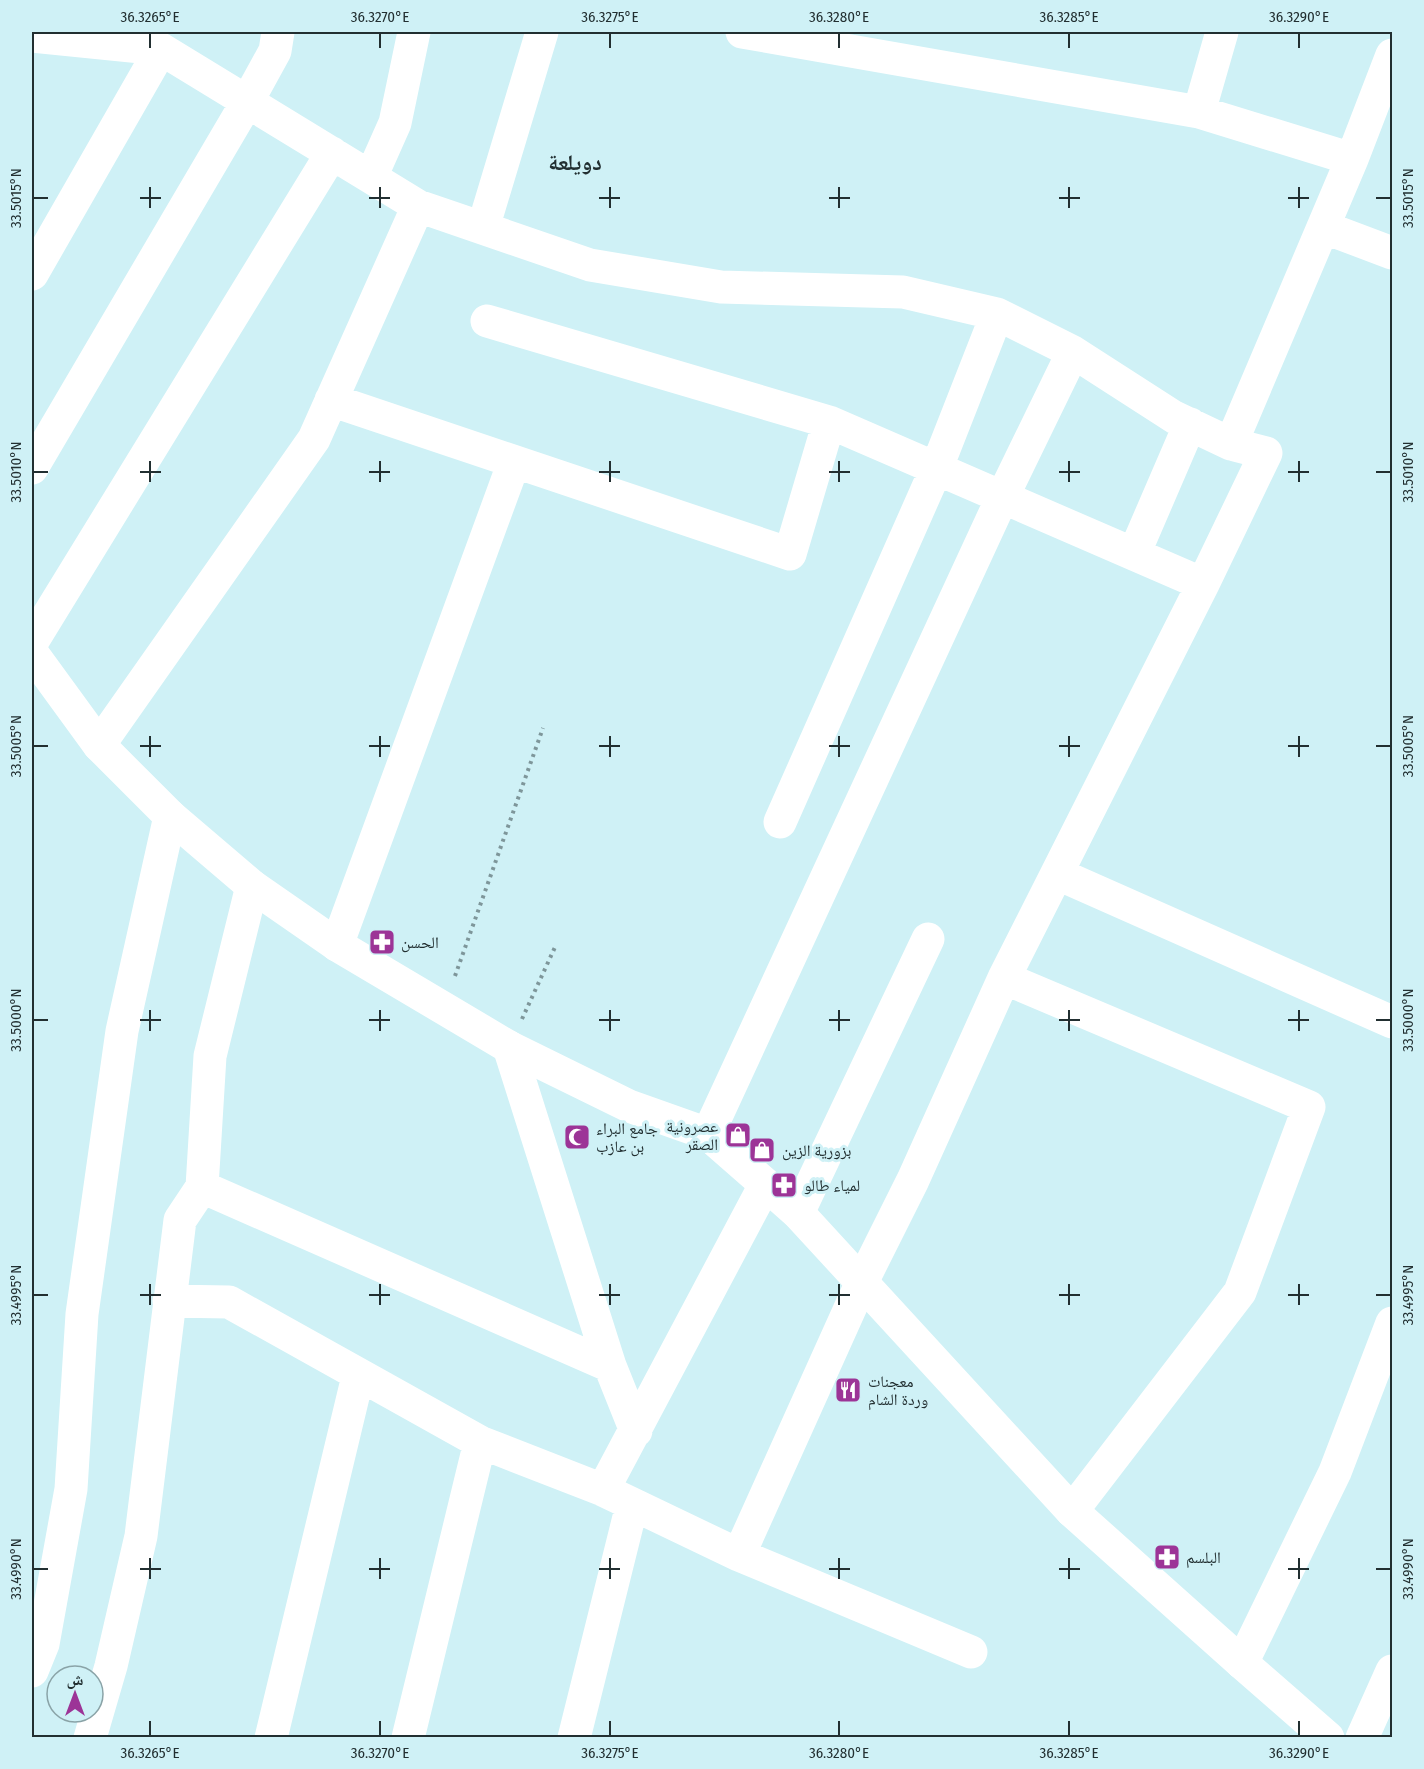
<svg xmlns="http://www.w3.org/2000/svg" width="1424" height="1769" font-family="'Fira Sans Condensed','Noto Naskh Arabic',sans-serif">
<rect width="100%" height="100%" fill="#cff1f6"/>
<g fill="none" stroke-linecap="round" stroke-linejoin="round">
<!-- path -->
<path stroke="#7e969a" stroke-width="4" stroke-dasharray="3 4.5" stroke-linecap="butt" d="M455 976 543 728
M522 1019 556 945"/>
<!-- minor -->
<path stroke="#fff" stroke-width="33" d="M742 32 1199 112 1352 159
M32 36 161 49 418 206 590 265 721 287 903 292 997 314 1073 352 1174 417 1231 444 1266 453 1203 584 1004 978 913 1180 861 1284 739 1555
M1199 112 1222 32
M371 177 395 123 414 32
M1323 227 1392 253
M483 228 542 32
M32 274 161 49
M487 321 829 422 1203 584
M331 400 790 554 829 422
M1231 444 1352 159 1392 55
M32 468 247 102 275 51 278 32
M1134 554 1190 424
M32 642 332 153
M99 745 314 439 418 206
M780 822 937 467 997 314
M1058 874 1392 1022
M337 945 514 462
M1004 978 1309 1107 1240 1292 1072 1511
M509 1047 610 1366 636 1431
M708 1134 1002 498 1073 352
M202 1187 610 1366
M798 1213 928 939
M169 1301 229 1302 480 1442 603 1490 739 1555 971 1652
M603 1490 765 1185
M1242 1663 1335 1472 1392 1323
M32 1671 43 1644 71 1489 82 1314 122 1031 170 816
M90 1738 111 1666 141 1536 180 1220 202 1187 210 1056 252 886
M271 1738 358 1376
M408 1738 480 1442
M574 1738 632 1505
M1362 1738 1392 1671"/>
<!-- secondary -->
<path stroke="#fff" stroke-width="33" d="M32 653 99 745 170 816 252 886 337 945 509 1047 629 1106 708 1134 798 1213 1072 1511 1242 1663 1328 1738"/>
</g>
<!-- ticks -->
<path fill="none" stroke="#222f31" stroke-width="2" d="M150 33V48M380 33V48M610 33V48M839 33V48M1069 33V48M1299 33V48M150 187V208M380 187V208M610 187V208M839 187V208M1069 187V208M1299 187V208M33 198H48M140 198H161M369 198H390M599 198H620M829 198H850M1059 198H1080M1288 198H1309M1376 198H1391M150 461V482M380 461V482M610 461V482M839 461V482M1069 461V482M1299 461V482M33 472H48M140 472H161M369 472H390M599 472H620M829 472H850M1059 472H1080M1288 472H1309M1376 472H1391M150 736V757M380 736V757M610 736V757M839 736V757M1069 736V757M1299 736V757M33 746H48M140 746H161M369 746H390M599 746H620M829 746H850M1059 746H1080M1288 746H1309M1376 746H1391M150 1010V1031M380 1010V1031M610 1010V1031M839 1010V1031M1069 1010V1031M1299 1010V1031M33 1020H48M140 1020H161M369 1020H390M599 1020H620M829 1020H850M1059 1020H1080M1288 1020H1309M1376 1020H1391M150 1284V1305M380 1284V1305M610 1284V1305M839 1284V1305M1069 1284V1305M1299 1284V1305M33 1295H48M140 1295H161M369 1295H390M599 1295H620M829 1295H850M1059 1295H1080M1288 1295H1309M1376 1295H1391M150 1558V1579M380 1558V1579M610 1558V1579M839 1558V1579M1069 1558V1579M1299 1558V1579M33 1569H48M140 1569H161M369 1569H390M599 1569H620M829 1569H850M1059 1569H1080M1288 1569H1309M1376 1569H1391M150 1721V1736M380 1721V1736M610 1721V1736M839 1721V1736M1069 1721V1736M1299 1721V1736"/>
<!-- icons -->
<defs>
<symbol id="pharmacy-square" viewBox="-11 -11 22 22"><rect x="-9" y="-9" width="18" height="18" rx="4" fill="#9c3497" stroke="#cff1f6"/><path d="M-2-6h4v4h4v4h-4v4h-4v-4h-4v-4h4Z" fill="#fff"/></symbol>
<symbol id="shop-square" viewBox="-11 -11 22 22"><rect x="-9" y="-9" width="18" height="18" rx="4" fill="#9c3497" stroke="#cff1f6"/><path d="M-5-2.5h2.3a2.7 3.5 0 0 1 5.4 0H5L5.5 6h-11ZM-1.5-2.5h3a1.5 2.3 0 0 0-3 0Z" fill="#fff"/></symbol>
<symbol id="mosque-square" viewBox="-11 -11 22 22"><rect x="-9" y="-9" width="18" height="18" rx="4" fill="#9c3497" stroke="#cff1f6"/><path d="M3.5-4.9A6 6 0 1 0 3.5 4.9A5 5 0 1 1 3.5-4.9Z" fill="#fff"/></symbol>
<symbol id="restaurant-square" viewBox="-11 -11 22 22"><rect x="-9" y="-9" width="18" height="18" rx="4" fill="#9c3497" stroke="#cff1f6"/><path d="M-5-6h1v4h1v-4h1v4h1v-4h1v5L-1.5 .5V6h-2V.5L-5-1ZM5-6V6H3V1.5H1.5Q1.5-4 5-6Z" fill="#fff"/></symbol>
</defs>
<g fill-rule="evenodd">
<use href="#pharmacy-square" x="367" y="927" width="30" height="30"/>
<use href="#shop-square" x="723" y="1120" width="30" height="30"/>
<use href="#mosque-square" x="562" y="1122" width="30" height="30"/>
<use href="#shop-square" x="747" y="1135" width="30" height="30"/>
<use href="#pharmacy-square" x="769" y="1170" width="30" height="30"/>
<use href="#restaurant-square" x="833" y="1375" width="30" height="30"/>
<use href="#pharmacy-square" x="1152" y="1542" width="30" height="30"/>
</g>
<g text-anchor="middle" stroke-width="6" stroke-linejoin="round" paint-order="stroke">
<!-- poi labels -->
<g font-size="16" fill="#222f31" stroke="#cff1f6" text-anchor="start">
<text x="401" y="948">الحسن</text>
<text x="718" y="1132" text-anchor="end">عصرونية<tspan x="718" dy="18">الصقر</tspan></text>
<text x="596" y="1134">جامع البراء<tspan x="596" dy="18">بن عازب</tspan></text>
<text x="782" y="1156">بزورية الزين</text>
<text x="804" y="1191">لمياء طالو</text>
<text x="868" y="1387">معجنات<tspan x="868" dy="18">وردة الشام</tspan></text>
<text x="1186" y="1563">البلسم</text>
</g>
<!-- district labels -->
<g font-size="22" font-weight="bold" fill="#222f31" stroke="#cff1f6">
<text x="575" y="170">دويلعة</text>
</g>
</g>
<!-- border -->
<rect width="1424" height="1769" fill="none" stroke="#cff1f6" stroke-width="66"/>
<!-- north arrow -->
<g transform="translate(75 1694)"><circle r="28" fill="#cff1f6" stroke="#8aa3a7" stroke-width="1.5"/>
<path d="M0-4.5L10 22L0 15L-10 22Z" fill="#9c3497"/>
<text y="-9" font-size="16" font-weight="bold" text-anchor="middle" fill="#222f31">ش</text>
</g>
<rect x="33" y="33" width="1358" height="1703" fill="none" stroke="#222f31" stroke-width="2"/>
<g font-size="15" text-anchor="middle" fill="#222f31">
<text x="150" y="22">36.3265°E</text>
<text x="380" y="22">36.3270°E</text>
<text x="610" y="22">36.3275°E</text>
<text x="839" y="22">36.3280°E</text>
<text x="1069" y="22">36.3285°E</text>
<text x="1299" y="22">36.3290°E</text>
<text transform="translate(16 198) rotate(-90)" y="5">33.5015°N</text>
<text transform="translate(1408 198) rotate(-90)" y="5">33.5015°N</text>
<text transform="translate(16 472) rotate(-90)" y="5">33.5010°N</text>
<text transform="translate(1408 472) rotate(-90)" y="5">33.5010°N</text>
<text transform="translate(16 746) rotate(-90)" y="5">33.5005°N</text>
<text transform="translate(1408 746) rotate(-90)" y="5">33.5005°N</text>
<text transform="translate(16 1020) rotate(-90)" y="5">33.5000°N</text>
<text transform="translate(1408 1020) rotate(-90)" y="5">33.5000°N</text>
<text transform="translate(16 1295) rotate(-90)" y="5">33.4995°N</text>
<text transform="translate(1408 1295) rotate(-90)" y="5">33.4995°N</text>
<text transform="translate(16 1569) rotate(-90)" y="5">33.4990°N</text>
<text transform="translate(1408 1569) rotate(-90)" y="5">33.4990°N</text>
<text x="150" y="1758">36.3265°E</text>
<text x="380" y="1758">36.3270°E</text>
<text x="610" y="1758">36.3275°E</text>
<text x="839" y="1758">36.3280°E</text>
<text x="1069" y="1758">36.3285°E</text>
<text x="1299" y="1758">36.3290°E</text>
</g>
</svg>
